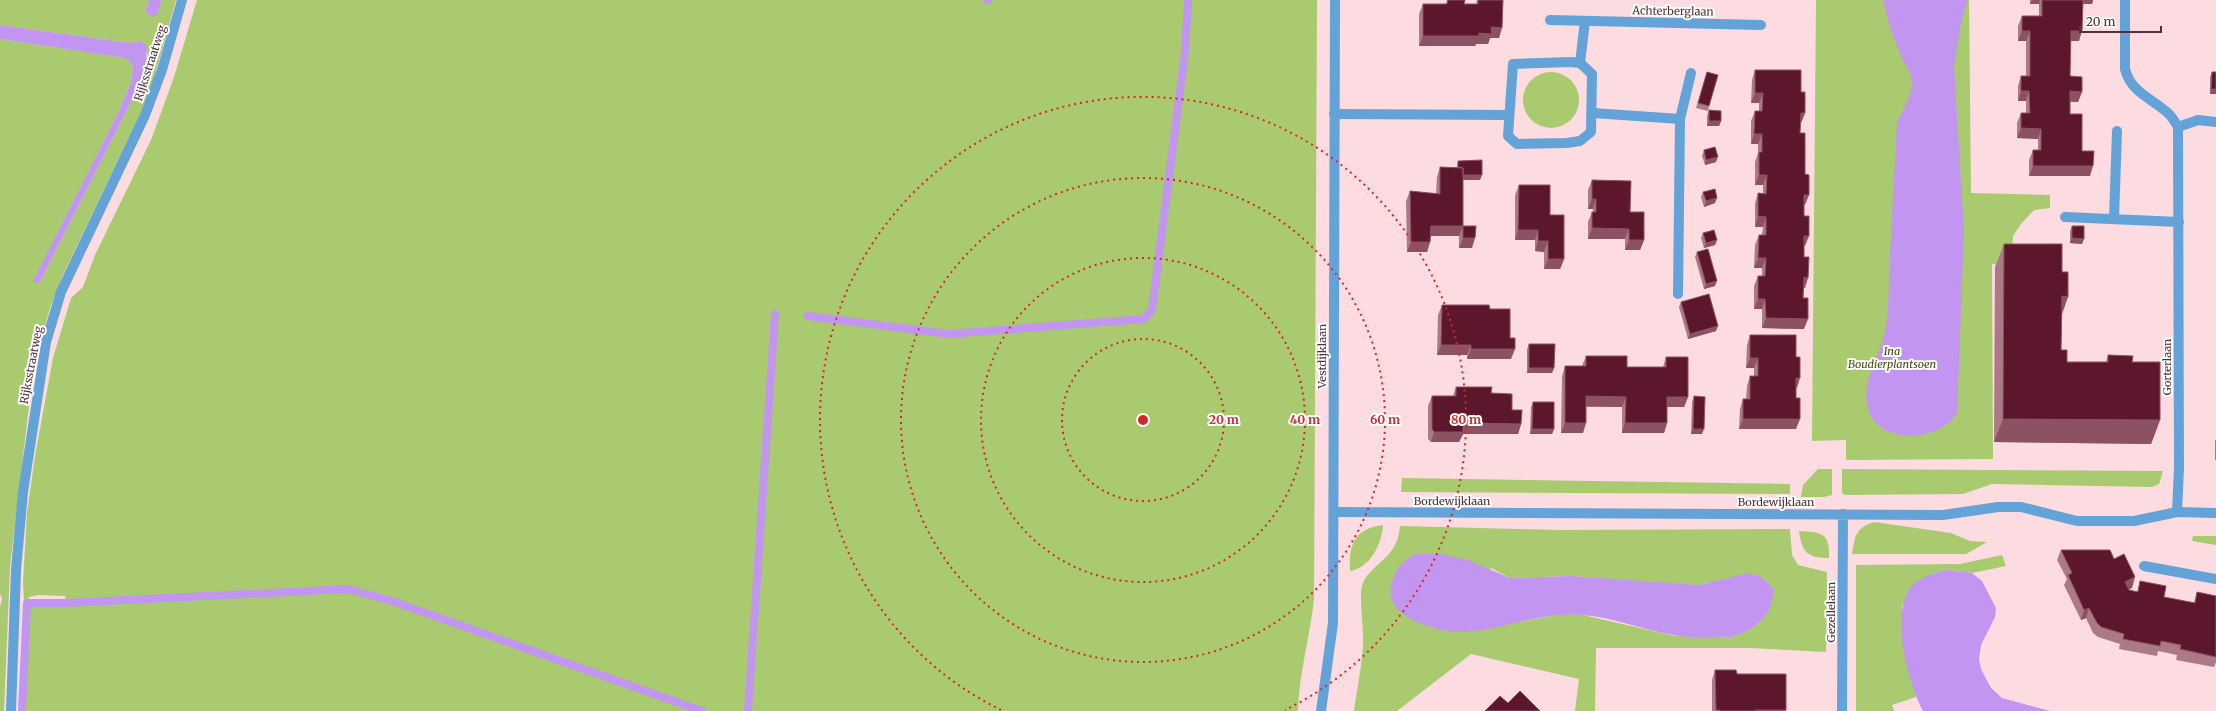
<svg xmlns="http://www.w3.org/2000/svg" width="2216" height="711" font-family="Merriweather,serif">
<rect width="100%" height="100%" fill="#fcdbe1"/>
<!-- green -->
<path fill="#a9ca6f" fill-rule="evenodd" d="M0 0H149L145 12 158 13 162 0H176L155 75 141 112 63 275 50 308 40 344 29 406 10 567 4 711H0V608L2 598 0 594V39L126 58 130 61 133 68 131 82 118 113 34 281 39 284 127 110 138 86 148 54 139 41 130 43 0 25Z
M197 0H1317L1314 599C1310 637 1299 673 1298 711H22L25 617 23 583 27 513 35 456 53 358 71 298 83 287 95 255 151 140 174 77ZM38 595 65 596 66 603H27L29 597Z
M1816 0H1969L1971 193 2050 195V208L2034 210 2021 224 2013 236 2011 265 1992 264 1993 459 1846 460V440L1812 441Z
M1523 100a28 28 0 1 1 56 0a28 28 0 1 1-56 0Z
M1818 469H1832V495L1824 497H1801L1803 485Z
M1842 469 2163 471 2159 484 2152 487 1992 484 1963 494 1845 495 1842 493Z
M1402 478 1790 484V494L1401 492Z
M1874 522 1951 533 1970 541 1987 542 1966 554H1852C1855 535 1856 528 1874 522Z
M1383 525C1382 544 1370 568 1350 571 1349 544 1354 529 1383 525Z
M1400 526 1560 530 1790 529 1792 555 1798 565 1827 572 1826 652 1750 648H1596L1595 711H1575L1579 679 1471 654 1397 711H1354C1357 689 1362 666 1363 644 1364 629 1359 598 1362 586 1368 564 1398 560 1400 526ZM1491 568 1510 578 1571 576 1673 584 1699 585 1733 577H1762L1774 589C1770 617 1759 629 1731 637L1675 636 1583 615 1562 614 1464 632 1431 627Z
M1799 531C1822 532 1830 533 1829 558 1807 558 1802 552 1799 531Z
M2193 536H2216V545L2192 541Z
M2002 555 2006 566 1972 573 1946 570 1931 574 1902 606V635L1916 697 1892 705 1894 711H1856V565L1960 564Z"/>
<!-- water -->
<path fill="#c195f0" d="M149 0H162L158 13 154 17 145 12Z
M1883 0H1968L1961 22 1954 66 1964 232 1957 413C1954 417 1951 421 1947 424 1923 443 1873 440 1867 405 1862 377 1883 353 1886 326 1889 303 1889 279 1890 256 1892 211 1895 167 1897 122 1902 111 1911 98 1912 85 1913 74 1905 66 1901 56 1893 38 1887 19 1883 0Z
M0 25 130 43 139 41 146 44C150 65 136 91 127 110L39 284 33 281 118 113 131 82 133 68 130 61 125 58 0 39Z
M1416 554H1441L1468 560 1510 578 1571 576 1699 585 1748 573 1762 577 1774 589C1772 616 1757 630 1731 637 1712 636 1692 639 1673 635 1643 630 1613 617 1582 615 1542 611 1504 630 1465 632 1439 633 1380 618 1392 582 1397 567 1402 561 1416 554Z
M1946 570 1972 573 1982 581 1996 608 1995 617 1981 645 1979 659 1981 669 1991 688 2002 698 2050 711H1923C1908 683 1891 618 1909 590 1916 578 1933 573 1946 570Z"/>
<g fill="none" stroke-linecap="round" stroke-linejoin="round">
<!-- stream -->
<path stroke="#c195f0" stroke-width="8" d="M987 0H988
M808 316 949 334 1144 319 1152 310 1185 52 1188 0
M22 711 27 603H66L348 589 392 601 702 711
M748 711 775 314"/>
<!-- service -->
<path stroke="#63a3d8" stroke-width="10" d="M11 711 16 570 23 492 46 342 61 292 145 115 162 70 182 0"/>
<!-- minor -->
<path stroke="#63a3d8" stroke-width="10" d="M2125 0V69C2131 93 2152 98 2169 114 2172 117 2175 122 2178 127L2179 468 2177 512
M1550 20 1761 25
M1571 62 1580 63 1592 74 1591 132 1580 141 1567 143 1517 144 1508 136 1513 64Z
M1580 63 1585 21
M1593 113 1680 119
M1334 114 1509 115
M2178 127 2198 120 2216 122
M2065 217 2179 222
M2114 219 2117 131
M1678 294 1680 119 1691 73
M1334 512 1943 515 1998 507H2021L2077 521H2134L2177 512 2216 513
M2144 566 2216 579
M1842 711 1843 514"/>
<!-- tertiary -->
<path stroke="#63a3d8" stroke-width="10" d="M1321 711 1333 623 1335 0"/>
</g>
<!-- wall -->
<path fill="#ac7987" d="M1447 0H1465L1464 4H1476L1477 0H1503L1499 38H1490L1488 44H1476L1475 46H1419V14L1423 4H1446Z
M2030 0H2093L2092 4H2083L2079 41H2071L2070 76 2082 92 2078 102H2070V114L2090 176H2029V160L2033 150H2038V139L2017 138V123L2021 113H2026V101H2018V86L2021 76H2026V41H2018V26L2022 16H2039V4H2030Z
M1755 70 1801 92 1805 113 1801 123H1800V133L1805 174V205H1804L1805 246H1804L1805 288H1804L1803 298 1804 329 1762 328V309H1754V286L1758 276H1762V268H1754L1755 245 1759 235H1762L1763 227H1755V203L1758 193 1763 194V185H1755V162L1758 153V144H1751V121L1755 111H1759V103H1751L1752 80Z
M1707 72 1709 106 1708 111 1696 108Z
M2212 72 2216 94H2210V77Z
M1709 110 1721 121 1719 126H1707V116Z
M1704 150 1716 162 1705 165 1702 156Z
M1458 161 1480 180H1463V226L1472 248H1459V236H1431L1430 242 1427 252H1407L1406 201 1410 191 1436 194 1437 177 1440 167H1457Z
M1592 180 1630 212 1644 240 1640 250H1625V239H1588V222L1592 212H1593V209H1588V190Z
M1519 185 1550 215 1564 259 1560 269H1544V252L1535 251V240H1515V195Z
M1703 192 1715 203 1704 207 1701 197Z
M2072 226 2082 244 2070 243V231Z
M1703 233 1717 240 1715 245 1704 248 1701 238Z
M2004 244 2062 315 2061 350 2067 362H2106L2108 355 2132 362 2160 420 2151 444 1994 442 1995 267Z
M1697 252 1715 286 1704 289 1695 257Z
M1681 302 1716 331 1688 339 1679 307Z
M1442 305 1490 309 1510 338 1511 359H1467V355H1437L1438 315Z
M1750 335 1797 388H1796V429H1739L1740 409 1743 399H1746L1747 386 1750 376H1754V368H1746L1747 345Z
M1529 344 1554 368 1552 373H1527V349Z
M1586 356 1627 367H1663L1666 357 1688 397 1684 407H1667V423L1664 433H1622V407H1586L1583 433H1561L1562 376 1565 366H1582Z
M1456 387 1491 393 1512 410 1521 424 1518 434H1463L1459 442H1431L1428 439V406L1432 396H1453Z
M1694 396 1702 434H1691L1692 402Z
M1533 402 1554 429 1552 434H1530L1531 407Z
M2216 439V460H2215V441Z
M2061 550 2114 559 2132 588 2129 589V590L2137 592 2140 581 2164 597 2194 603 2197 592 2216 596V662L2214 667 2176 660 2177 655 2168 653 2158 651 2157 656 2119 649 2120 644 2098 637 2093 633 2086 618 2081 620 2064 585 2067 579 2057 560Z
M1715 670 1737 674 1786 711H1712V680Z"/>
<!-- shaded-wall -->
<path fill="#8c5263" d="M2032 0H2040L2039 4H2030Z
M2080 0H2093L2092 4H2079Z
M1491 27 1502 28 1499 38H1490L1488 44H1476L1475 46H1419L1423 36Z
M2022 31H2030L2026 41H2018Z
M2071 31H2082L2079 41H2067Z
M2211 89H2216V94H2210Z
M2021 91H2029L2026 101H2018Z
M2070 91 2082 92 2078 102 2066 101Z
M1755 93H1763L1759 103H1751Z
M1801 113H1805L1801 123H1797Z
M1709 121H1721L1719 126H1707Z
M2021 128 2041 129 2038 139 2017 138Z
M1754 134H1762L1758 144H1751Z
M1718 157 1716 162 1705 165 1706 160Z
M2033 166H2093L2090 176H2029Z
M1461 175H1482L1480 180H1459Z
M1759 175H1767L1763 185H1755Z
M1804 195H1809L1805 205H1801Z
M1717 198 1715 203 1704 207 1706 201Z
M1592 199H1596L1593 209H1588Z
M1758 216 1766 217 1763 227H1755Z
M1431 226H1463L1459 236H1427Z
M1592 228 1629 229 1625 239H1588Z
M1518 230H1538L1535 240H1515Z
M1804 236H1809L1805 246H1801Z
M1463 238H1475L1472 248H1459Z
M2072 238 2084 239 2082 244 2070 243Z
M1629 240H1644L1640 250H1625Z
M1717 240 1715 245 1704 248 1706 243Z
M1538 241H1548L1544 252 1535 251Z
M1411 242H1430L1427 252H1407Z
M1758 258H1766L1762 268H1754Z
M1548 259H1564L1560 269H1544Z
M1804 277 1808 278 1805 288H1800Z
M1717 281 1715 286 1704 289 1706 284Z
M2062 296 2068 297 2060 320Z
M1758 299H1765L1762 309H1754Z
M1766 318 1808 319 1804 329 1762 328Z
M1718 326 1716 331 1688 339 1690 334Z
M1441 345H1471L1467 355H1437Z
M1471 349H1515L1511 359H1467Z
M1750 358H1758L1754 368H1746Z
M1529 368H1554L1552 373H1527Z
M1796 378H1800L1797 388H1792Z
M1586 396 1626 397 1622 407 1583 406Z
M1667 397H1688L1684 407H1664Z
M1743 419H1800L1796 429H1739Z
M2003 419 2160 420 2151 444 1994 442Z
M1463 423 1521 424 1518 434H1463L1459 442H1431L1434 432Z
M1565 423H1586L1583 433H1561Z
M1625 423H1667L1664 433H1622Z
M1532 429H1554L1552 434H1530Z
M1693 429H1704L1702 434H1691Z
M2135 577 2132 588 2122 592 2125 582Z
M2089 608 2086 618 2081 620 2084 610Z
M1755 710H1786V711H1755Z"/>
<!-- building -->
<path fill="#5c172d" stroke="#8c5263" d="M1448 0H1465L1464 4H1478V0H1503L1502 28 1491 27 1492 34 1479 33V36H1423V4H1447Z
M2042 0H2083L2082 31H2071L2070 76 2082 77V92L2070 91V114H2082V151H2094L2093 166H2033V150H2041V129L2021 128V113H2030L2029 91H2021V76H2030V31H2022V16H2042Z
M1755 70H1801V92H1805V113H1801L1800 133H1805V174L1809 175V195H1804V216H1809V236H1804V257H1809L1808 278 1804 277 1803 298H1808V319L1766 318 1765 299H1758V276H1765L1766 258H1758L1759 235H1766V217L1758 216V193L1766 194 1767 175H1759V152H1762V134H1754L1755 111H1762L1763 93H1755Z
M1707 72 1718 75 1709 106 1698 103Z
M2212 72H2216V89H2211Z
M1709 110 1721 111V121H1709Z
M1715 147 1718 157 1706 160 1704 150Z
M1482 160V175H1463V168L1458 167V161Z
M1440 167 1463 168V226H1476L1475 238H1463V226H1431L1430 242H1411L1410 191 1440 194Z
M1592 180 1631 181 1630 212H1644V240H1629V229L1592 228V212H1596V199H1592Z
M1519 185H1550V215H1564V259H1548V241H1538V230H1518Z
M1715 189 1717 198 1706 201 1703 192Z
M2072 226H2084V239L2072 238Z
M1714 230 1717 240 1706 243 1703 233Z
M2004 244H2062V272H2068V297L2062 296 2061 350H2067V362H2108V355L2133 356 2132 362H2160V420L2003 419Z
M1708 249 1717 281 1706 284 1697 252Z
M1709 294 1718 326 1690 334 1681 302Z
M1442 305H1489L1490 309H1510V338H1515V349H1471V345H1441Z
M1750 335H1796V357H1800V378H1796V398H1800V419H1743V399H1750V376H1758V358H1750Z
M1529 344H1555L1554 368H1529Z
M1586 356H1627V367H1666V357H1688V397H1667V423H1625L1626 397 1586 396V423H1565V366H1586Z
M1456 387H1492L1491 393 1512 394V410H1522L1521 424 1463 423V432H1434L1432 429V396H1456Z
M1694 396 1705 397 1704 429H1693Z
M1533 402H1554V429H1532Z
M2061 550H2110L2114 559 2124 554 2135 577 2125 582 2129 590 2138 592 2140 581 2166 586 2164 597 2195 603 2197 592 2216 596V657L2180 649 2181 645 2161 641 2160 646 2123 639 2124 634 2101 627 2097 623 2089 608 2084 610 2068 575 2072 573Z
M1715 670H1736L1737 674H1786V710H1755V711H1720V710H1716Z
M1520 691 1540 711H1485L1500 696 1508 703Z"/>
<!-- distance rings -->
<g fill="none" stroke="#d62828" stroke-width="2" stroke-dasharray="2 4">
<circle cx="1143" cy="420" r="81"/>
<circle cx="1143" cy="420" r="162"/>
<circle cx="1143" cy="420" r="242"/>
<path d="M1001 710A323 323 0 1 1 1285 710"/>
</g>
<g text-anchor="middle" stroke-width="4" stroke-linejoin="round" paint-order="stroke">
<!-- street labels -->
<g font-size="11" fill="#513138" stroke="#fff">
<text transform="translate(1673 11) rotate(1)" y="4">Achterberglaan</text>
<text transform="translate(150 63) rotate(-72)" y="4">Rijksstraatweg</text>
<text transform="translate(1322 356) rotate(-90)" y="4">Vestdijklaan</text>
<text transform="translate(31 365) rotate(-79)" y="4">Rijksstraatweg</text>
<text transform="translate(2167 367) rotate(-90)" y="4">Gorterlaan</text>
<text x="1452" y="505">Bordewijklaan</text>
<text x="1776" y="506">Bordewijklaan</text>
<text transform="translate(1831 612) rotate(-90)" y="4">Gezellelaan</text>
</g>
<!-- park labels -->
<g font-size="11" font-style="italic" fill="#394a15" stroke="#fff">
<text x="1892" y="355">Ina<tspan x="1892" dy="13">Boudierplantsoen</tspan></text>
</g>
</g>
<circle cx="1143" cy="420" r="6" fill="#d62828" stroke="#fff" stroke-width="2"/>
<g font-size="12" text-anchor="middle" font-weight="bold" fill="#d62828" stroke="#fff" stroke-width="4" stroke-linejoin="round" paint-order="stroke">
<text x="1224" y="424">20 m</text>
<text x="1305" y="424">40 m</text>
<text x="1385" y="424">60 m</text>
<text x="1466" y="424">80 m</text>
</g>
<!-- scale -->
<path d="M2080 26v6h81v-6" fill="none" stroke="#513138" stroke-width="2"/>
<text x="2086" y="26" font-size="12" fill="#513138" stroke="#ffffff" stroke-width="3" paint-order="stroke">20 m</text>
</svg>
